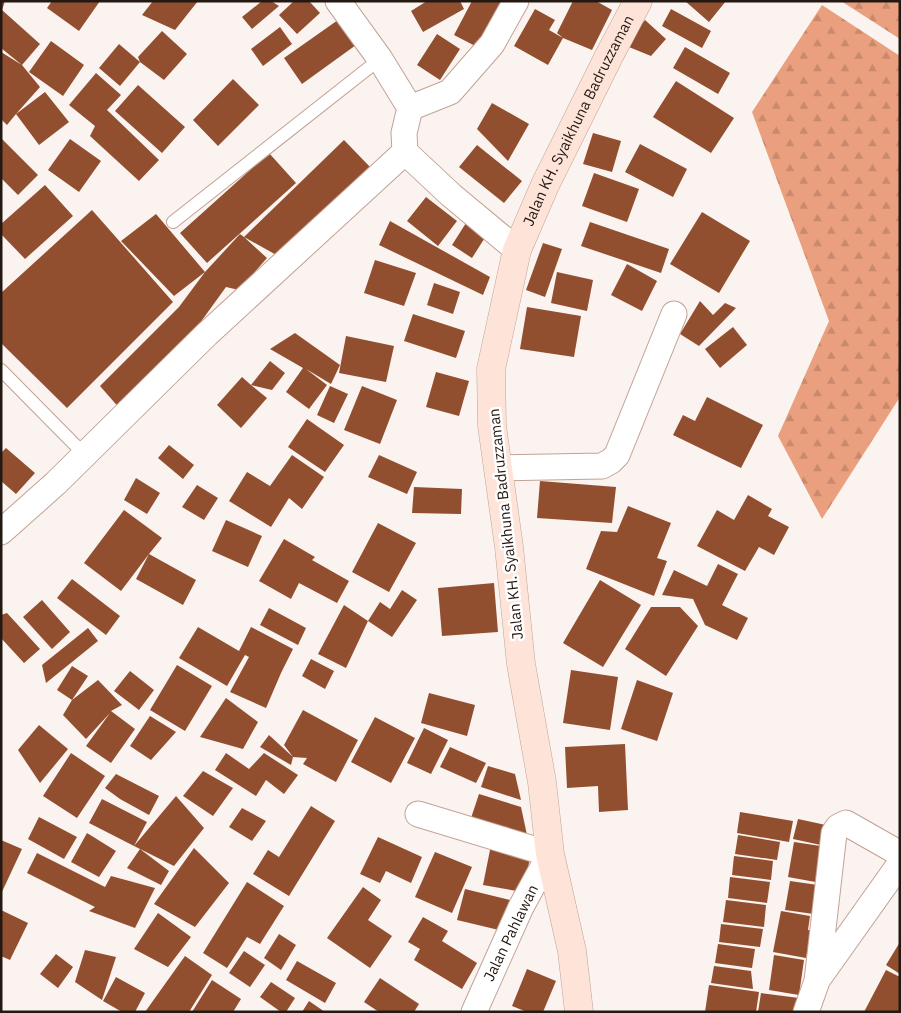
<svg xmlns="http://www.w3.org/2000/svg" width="901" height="1013" font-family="'IBM Plex Sans',sans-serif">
<defs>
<pattern id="forest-firs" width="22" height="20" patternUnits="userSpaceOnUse" patternTransform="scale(1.25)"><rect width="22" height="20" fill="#eaa07e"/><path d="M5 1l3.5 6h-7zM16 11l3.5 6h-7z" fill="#c9896c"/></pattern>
</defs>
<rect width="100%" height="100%" fill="#faf3f0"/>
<!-- forest -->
<path fill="url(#forest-firs)" d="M841 1H900V39Z
M822 5 900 56V397L822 519 778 436 829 321 752 112Z"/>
<!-- building -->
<path fill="#924f30" d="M1 1H5L2 10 40 44 22 65 40 87 16 114 45 92 69 122 39 145 16 114 7 125 1 119V52L22 65 1 48Z
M52 1H100L79 31 47 8Z
M153 1H198L175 30 142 15Z
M262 1H271L279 6 252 29 242 17Z
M294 1H309L320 13 297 34 279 15Z
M427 1H460L464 9 423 32 411 11Z
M472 1H504L479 48 454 35Z
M573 1H596L612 10 592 50 563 38 548 65 514 46 535 9 555 20 549 30 563 38 557 33Z
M685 1H726L709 22Z
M671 9 711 31 702 48 662 26Z
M338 20 356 45 302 84 284 58Z
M645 20 666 39 651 56 624 45Z
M280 27 292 44 263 66 251 49Z
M162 31 187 54 164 80 140 62 120 86 99 68 119 44 140 62 138 57Z
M437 34 460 49 440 80 417 65Z
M51 41 84 65 63 96 29 72Z
M685 47 730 73 718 94 673 68Z
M96 73 121 95 107 110 159 160 139 181 90 136 95 126 69 105Z
M233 79 259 105 218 146 193 120Z
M676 81 734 118 711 153 653 117Z
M138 85 185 127 162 153 115 111Z
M492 103 529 124 508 161 477 129Z
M593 133 621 141 612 172 583 164Z
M1 138 38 175 18 195 1 178Z
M70 139 101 161 79 192 48 170Z
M344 140 371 168 280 257 244 237 267 258 239 290 226 287 200 323 207 334 121 410 100 386 179 307 205 272 240 234 244 237Z
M640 144 687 169 673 197 625 172Z
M477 145 522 181 504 203 459 167Z
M269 153 296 183 207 263 180 233Z
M594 173 639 189 627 222 582 206Z
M45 185 73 216 25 259 1 234V224Z
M426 197 457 221 438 246 407 221Z
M92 210 173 302 67 408 1 343V293Z
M702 212 750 241 719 293 670 264Z
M156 214 205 272 174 296 121 241Z
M390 221 490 277 483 295 379 245Z
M590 222 669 249 661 273 581 246Z
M466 223 486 236 472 258 452 245Z
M543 243 562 249 545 297 526 290Z
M375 260 416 273 404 306 364 293Z
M627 264 657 281 642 311 611 295Z
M557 272 593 280 587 311 551 303Z
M434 283 460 292 453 314 427 305Z
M700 301 713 315 725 303 736 308 699 346 680 334Z
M527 307 581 316 574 357 520 349Z
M413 314 465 331 456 358 404 341Z
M733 327 747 345 720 368 705 349Z
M295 333 340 365 331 384 306 369 327 385 309 409 286 392 303 368 270 349Z
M346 336 394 346 386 382 339 373Z
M270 361 285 373 272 390 251 385 267 398 241 428 217 405 242 377 251 385Z
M436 372 469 381 459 416 426 407Z
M330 386 348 394 334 423 317 415Z
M362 386 397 400 380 444 344 430Z
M707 397 763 425 741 468 673 435 683 415 695 421Z
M307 419 344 445 325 472 288 447Z
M169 445 194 465 183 479 158 458Z
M6 448 35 473 16 494 1 481V453Z
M292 455 324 477 302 509 289 498 271 527 229 501 247 472 270 486Z
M379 455 417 472 407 494 368 477Z
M136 478 160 493 147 514 124 500Z
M540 481 616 487 612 523 537 518Z
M197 485 218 498 204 520 182 507Z
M414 487 462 489 461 514 412 513Z
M748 495 772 509 768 516 789 527 774 555 759 547 745 571 697 546 717 510 734 520Z
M628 506 671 523 657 558 667 561 654 596 586 569 601 531 617 532Z
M124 510 162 538 149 554 196 580 183 605 136 579 149 554 121 591 84 563Z
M226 520 262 536 248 567 212 551Z
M378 523 416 543 389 592 352 572Z
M284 539 315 557 312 560 349 581 337 603 299 583 291 599 259 581Z
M718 564 738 574 722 605 748 618 737 640 705 625 693 599 662 595 674 570 707 586Z
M72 579 120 616 106 635 57 598Z
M600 580 641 605 603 667 563 643Z
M494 583 498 632 442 636 438 588Z
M402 590 417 600 392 637 368 621 380 602 390 609Z
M42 600 70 632 52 649 23 617Z
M344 605 368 621 346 668 318 654Z
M651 607H680L698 626 666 676 625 649Z
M269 608 306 628 298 645 260 625Z
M7 613 40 649 24 663 1 638V615Z
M198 627 239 651 251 627 293 649 281 673 266 708 230 692 249 657 245 655 227 686 179 658Z
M88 628 98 641 46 683 42 665Z
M311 659 334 671 325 689 302 676Z
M177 665 212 686 185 731 150 710Z
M72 666 88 676 72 700 57 690Z
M571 670 618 677 610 730 563 723Z
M130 671 154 690 139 710 114 691Z
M98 680 122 705 111 711 135 729 111 763 86 746 110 713 86 739 63 715 72 700Z
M637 680 673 693 657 741 621 729Z
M429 693 475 705 467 736 421 723Z
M226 698 258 722 243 749 200 737Z
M303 710 358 740 336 782 303 764 307 758 293 757 291 765 260 747 269 735 293 757 284 745Z
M150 716 176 732 151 760 130 746Z
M375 717 415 738 391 783 351 762Z
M39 725 68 749 40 783 18 750Z
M424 728 448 740 431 774 407 763Z
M625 744 628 810 599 812 598 786 567 788 565 747Z
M450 747 486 763 476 783 440 767Z
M71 753 105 776 77 818 43 796Z
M226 753 249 769 264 753 298 775 284 794 266 780 256 796 215 770Z
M488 766 515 774 521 800 481 787Z
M203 771 233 788 213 816 183 796Z
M116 774 159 796 149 815 120 799 105 788Z
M479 794 521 807 527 835 471 818Z
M176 796 204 828 174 866 134 846 89 823 102 799 147 822 134 846Z
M311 806 335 821 289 896 253 874 268 850 279 857Z
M242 808 266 821 252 841 229 827Z
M740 812 793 821 789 842 737 833Z
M39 817 77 837 64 859 28 839Z
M798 819 835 827 830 847 793 839Z
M87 833 116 851 99 877 71 862Z
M738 835 780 842 777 860 735 854Z
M378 837 422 857 411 883 386 871 380 883 360 874Z
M1 840 22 849 1 894Z
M794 842 827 847 821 883 788 877Z
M491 845 531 853 523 892 483 885Z
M194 848 229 883 195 927 154 904Z
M140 849 169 871 161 885 127 868Z
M435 852 472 867 452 913 415 897Z
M37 853 105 887 111 876 155 888 135 928 89 911 95 907 27 873Z
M734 856 773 861 771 880 732 875Z
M730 877 770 882 767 903 728 898Z
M790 881 818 885 821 915 785 910Z
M247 882 284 906 260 944 247 937 227 968 203 953Z
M363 887 381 900 368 920 392 936 370 968 327 938Z
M465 889 510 900 503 931 457 920Z
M726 900 766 905 764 927 723 922Z
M1 910 28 923 10 960 1 956Z
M781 911 810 916 808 930 818 931 808 948 806 958 773 952Z
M158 913 191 937 168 967 134 949Z
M423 917 448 931 442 941 477 963 462 989 414 960 420 949 408 942Z
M721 924 763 929 760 947 719 942Z
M279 934 296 945 281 970 264 958Z
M900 942V974L886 965Z
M718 944 755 949 752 968 715 963Z
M85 950 116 957 102 1000 75 982Z
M244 951 265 965 250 987 229 973Z
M56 954 73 967 58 988 40 974Z
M774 955 804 960 799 995 769 990Z
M185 956 212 975 189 1012H145Z
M297 961 336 983 325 1003 286 980Z
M714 966 751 971 753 989 711 983Z
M527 969 556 981 543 1012H527L512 1006Z
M886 970 900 977V1012H864Z
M116 977 145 993 135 1012H122L103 1001Z
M380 978 419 1004 414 1012H379L364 1002Z
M212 980 241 999 233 1012H192Z
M271 982 295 998 286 1012H281L260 997Z
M709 985 759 992 756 1012H705Z
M761 993 799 998 797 1012H758Z
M309 1001 325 1012H302Z"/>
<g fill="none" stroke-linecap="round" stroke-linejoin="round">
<defs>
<path id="lane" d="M173 222 380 59
M1 370 85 455"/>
<path id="street" d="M410 108 450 92 492 44 516 1
M405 152 451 195 517 250
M498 468 602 466 611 461 617 455 674 314
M1 532 56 483 207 334 405 152 404 133 410 108 380 59 338 1
M418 814 550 854 521 907 474 1012
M818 979 899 865 900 861
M806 1012 817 981 834 833 838 827 846 823 897 852 900 856"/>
<g id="secondary">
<path id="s1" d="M579 1012 572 951 550 854 542 782 521 664 509 547 492 426 491 369 517 250 545 185 609 56 638 1"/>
</g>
</defs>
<!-- lane casing -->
<use href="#lane" stroke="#c2a294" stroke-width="14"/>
<!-- street casing -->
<use href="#street" stroke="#c2a294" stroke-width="27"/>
<!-- secondary casing -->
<use href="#secondary" stroke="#c2a294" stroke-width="29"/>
<!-- lane -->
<use href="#lane" stroke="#fff" stroke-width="12"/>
<!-- street -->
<use href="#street" stroke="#fff" stroke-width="25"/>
<!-- secondary -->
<use href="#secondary" stroke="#fee4d8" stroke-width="28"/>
</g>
<g text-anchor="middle" stroke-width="5" stroke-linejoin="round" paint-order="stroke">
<!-- street labels -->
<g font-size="15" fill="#241813" stroke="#fff">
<text dy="5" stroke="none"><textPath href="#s1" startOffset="915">Jalan KH. Syaikhuna Badruzzaman</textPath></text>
<text transform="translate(506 524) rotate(-96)" y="5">Jalan KH. Syaikhuna Badruzzaman</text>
<text transform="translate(511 933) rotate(-64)" y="5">Jalan Pahlawan</text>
</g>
</g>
<!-- border -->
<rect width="901" height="1013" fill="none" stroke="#241813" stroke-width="5"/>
</svg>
